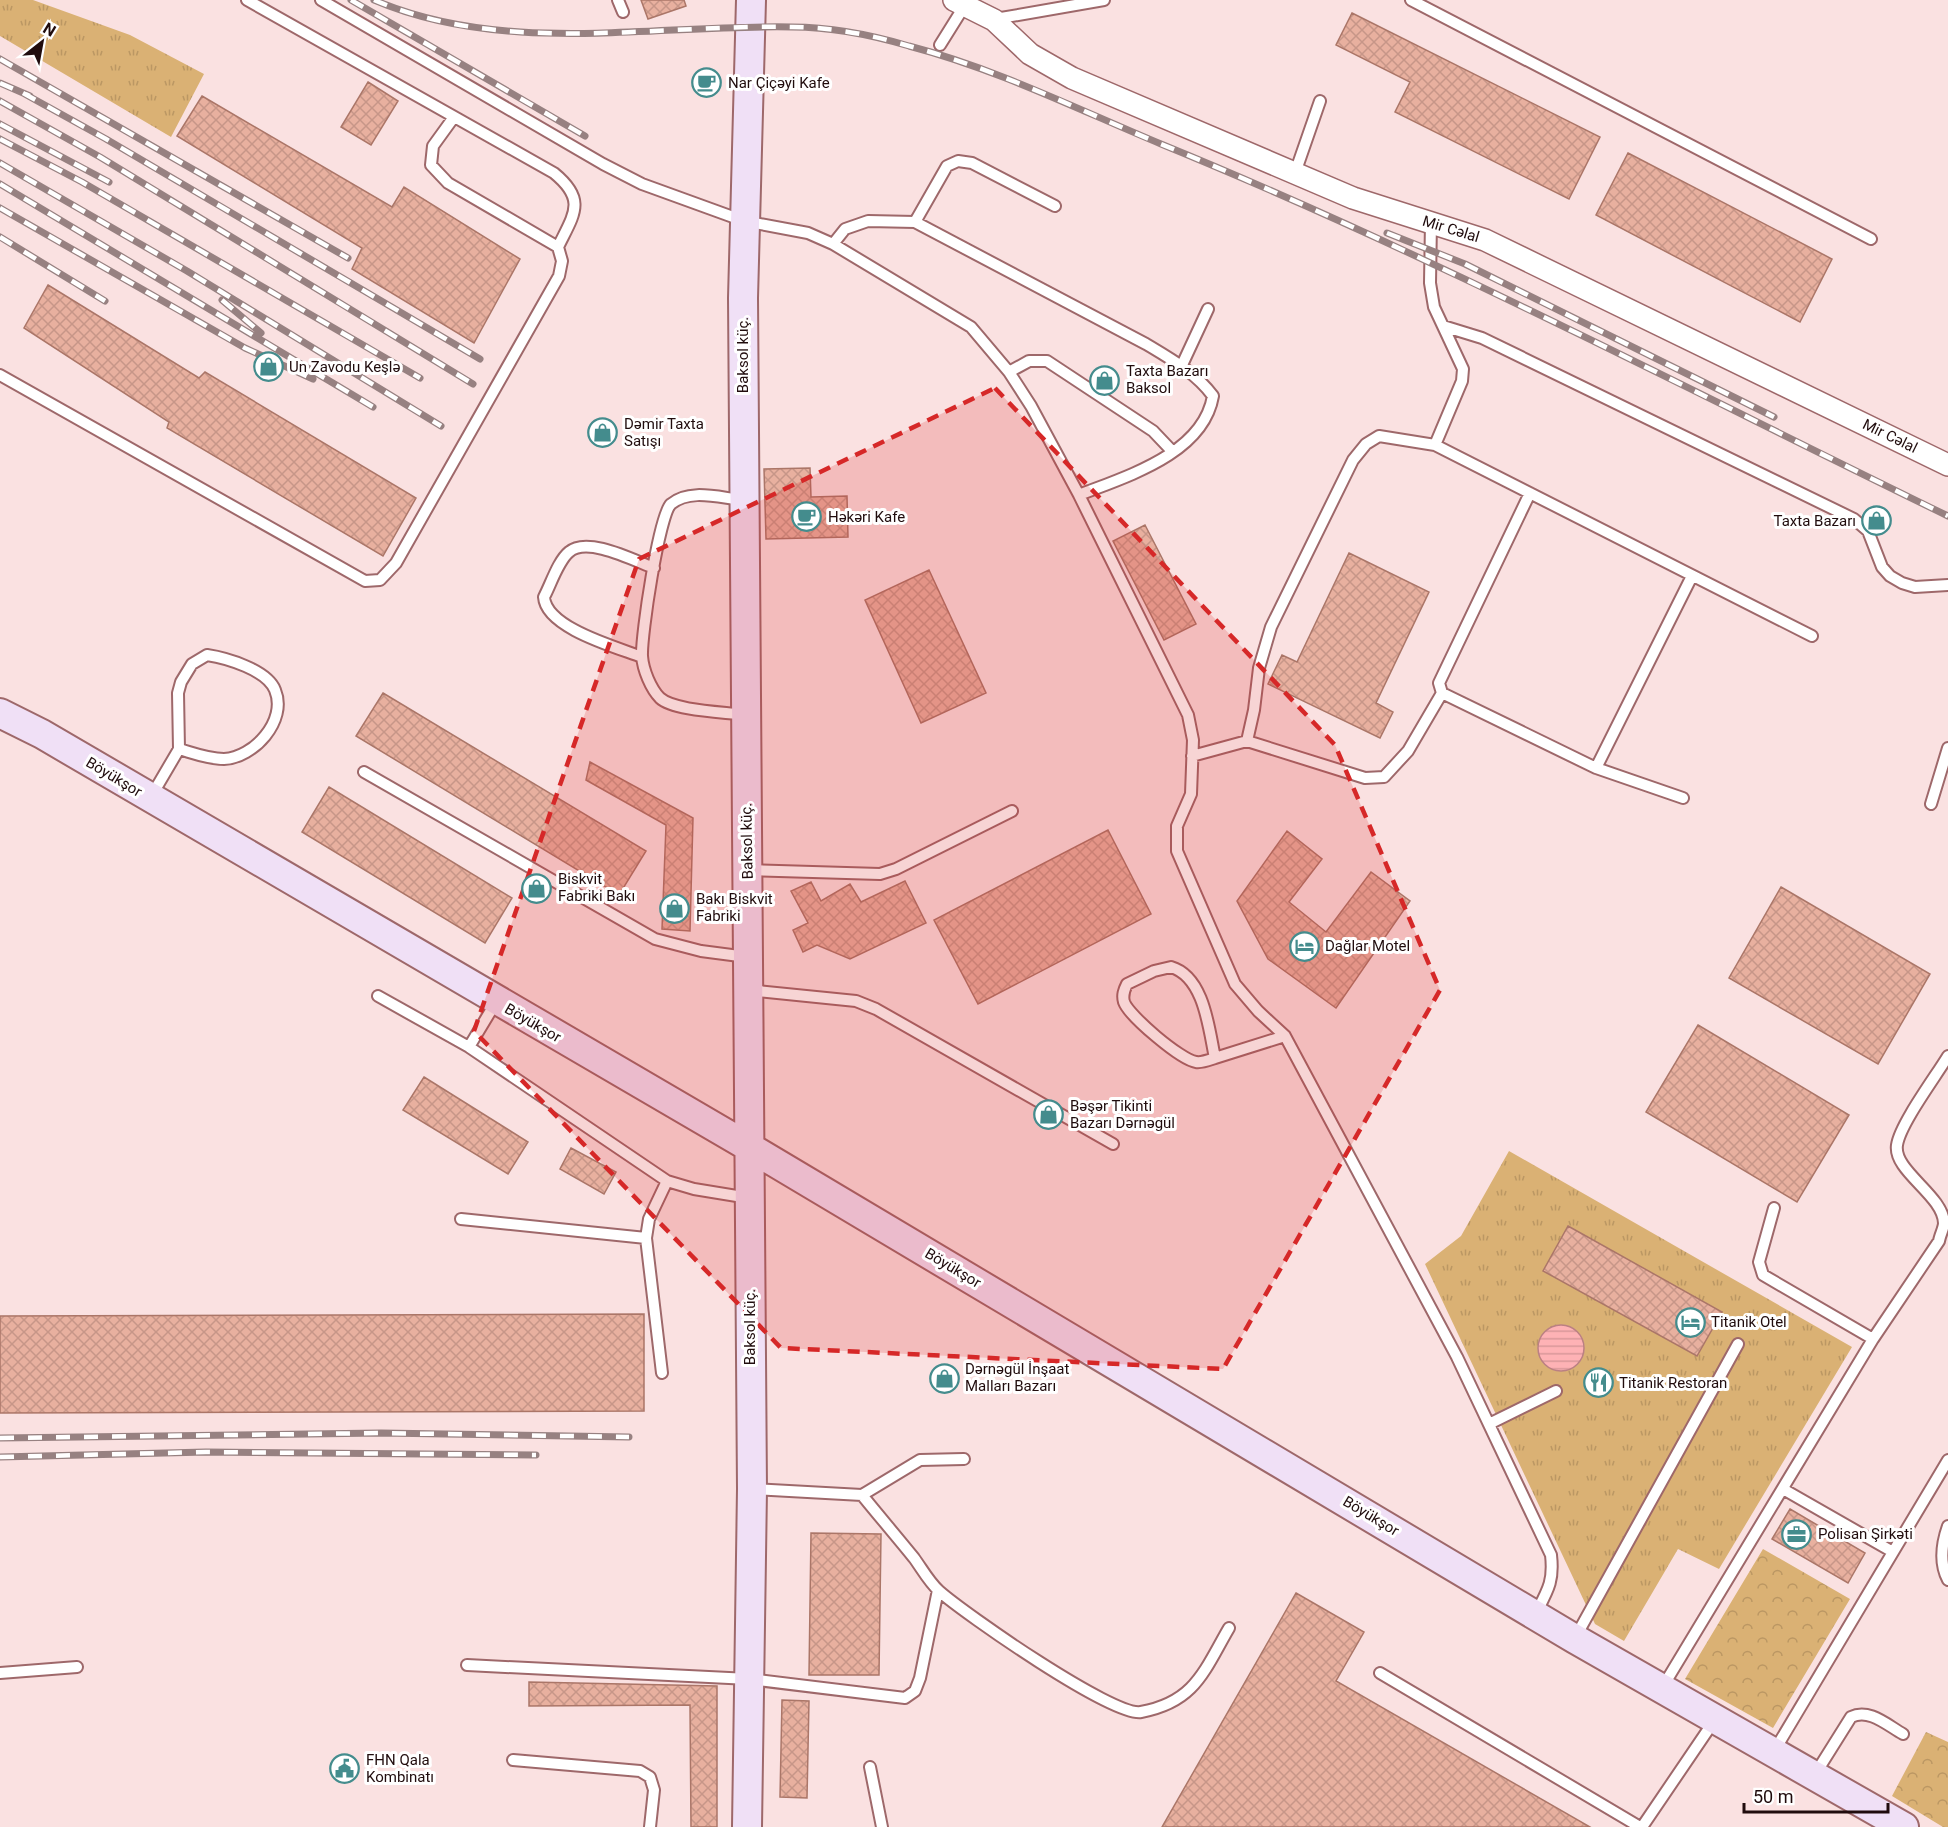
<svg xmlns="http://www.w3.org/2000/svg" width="1948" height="1827" font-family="Roboto,sans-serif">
<defs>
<pattern id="forest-crowns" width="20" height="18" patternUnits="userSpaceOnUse" patternTransform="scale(1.5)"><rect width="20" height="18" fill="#dab174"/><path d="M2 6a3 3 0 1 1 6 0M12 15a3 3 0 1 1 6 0" fill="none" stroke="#bb9763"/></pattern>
<pattern id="park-tufts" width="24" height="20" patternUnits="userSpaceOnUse" patternTransform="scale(1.5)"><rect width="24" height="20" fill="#dab174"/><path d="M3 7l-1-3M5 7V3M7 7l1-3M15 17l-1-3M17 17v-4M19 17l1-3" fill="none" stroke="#bb9763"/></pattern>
<pattern id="water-rules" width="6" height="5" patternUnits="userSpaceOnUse" patternTransform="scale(1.5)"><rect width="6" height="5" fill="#feb2b5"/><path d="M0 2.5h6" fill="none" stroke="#d9989a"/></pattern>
<pattern id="building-cross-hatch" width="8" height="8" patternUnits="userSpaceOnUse" patternTransform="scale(1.5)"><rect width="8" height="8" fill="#e8b09f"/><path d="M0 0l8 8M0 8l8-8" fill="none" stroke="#c79688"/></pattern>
</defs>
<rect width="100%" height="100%" fill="#fae1e1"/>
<!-- forest -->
<path fill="url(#forest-crowns)" d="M1763 1549 1850 1599 1773 1728 1685 1679Z
M1926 1732 1948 1742V1827H1943L1892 1796Z"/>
<!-- park -->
<path fill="url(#park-tufts)" d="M0 0H33L130 35 204 74 171 137 0 36Z
M1509 1151 1852 1347 1719 1569 1678 1549 1624 1641 1595 1624 1425 1264 1461 1236Z"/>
<!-- water -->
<path fill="url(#water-rules)" stroke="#bb8083" stroke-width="1.5" d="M1538 1348a23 23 0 1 1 46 0a23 23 0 1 1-46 0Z"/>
<!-- building -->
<path fill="url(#building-cross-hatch)" stroke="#ab7668" stroke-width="1.5" d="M641 0H684L686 6 648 19Z
M1352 13 1600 137 1569 199 1395 112 1410 82 1336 45Z
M368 82 398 101 371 145 341 127Z
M202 96 392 207 404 187 520 259 474 343 352 269 362 248 177 136Z
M1628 153 1832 259 1800 322 1596 215Z
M48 285 199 378 205 372 416 498 383 556 167 428 169 422 24 328Z
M810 468 811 497 847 496 848 537 766 539 764 469Z
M1145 525 1196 624 1164 640 1113 541Z
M1349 553 1429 592 1376 703 1393 712 1380 738 1268 684 1282 655 1297 662Z
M929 570 986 693 921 723 865 600Z
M383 693 646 851 619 895 356 736Z
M590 762 693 818 690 931 662 929 666 825 586 780Z
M329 787 512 898 485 943 302 832Z
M1108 830 1151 914 978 1004 934 920Z
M1287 831 1322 859 1289 902 1326 932 1371 872 1410 901 1336 1008 1268 959 1237 901Z
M905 881 926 923 850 959 817 945 803 952 793 930 808 923 791 891 811 882 821 901 850 884 861 902Z
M1781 887 1930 974 1878 1064 1729 978Z
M1698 1025 1849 1115 1797 1202 1646 1112Z
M424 1077 528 1142 508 1174 403 1110Z
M571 1148 616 1172 604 1194 560 1169Z
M1568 1226 1722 1312 1697 1356 1543 1271Z
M644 1314V1411L0 1413V1316Z
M1790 1509 1865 1553 1848 1583 1772 1539Z
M811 1533 881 1534 879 1675H809Z
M1296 1593 1364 1632 1336 1681 1590 1827H1162Z
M529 1682 717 1686V1827H691L690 1705 529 1706Z
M782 1700 809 1701 807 1798 780 1797Z"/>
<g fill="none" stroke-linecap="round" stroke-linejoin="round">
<defs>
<path id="lane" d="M247 0 554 173C587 200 574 214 558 247
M321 0 603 164 642 184 744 221 808 233 833 244 971 327 1009 372 1031 406 1079 495 1188 715 1193 740 1191 794 1177 826V851L1235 984 1258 1011 1285 1036 1457 1357 1551 1555C1554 1581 1548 1590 1536 1613
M618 0 623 12
M1411 0 1871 239
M995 19 1104 0
M940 45 965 5
M1295 173 1320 101
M915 222 947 166 958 161 972 163 1055 206
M1431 222 1430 283 1434 307 1463 369 1462 381 1435 445 1812 636
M833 244 845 229 868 221 915 222 1146 344C1171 359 1196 373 1213 396 1203 454 1127 476 1079 495
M1443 326 1482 338 1854 519 1868 531 1882 567 1890 576 1902 583 1915 587 1948 585
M1182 365 1208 309
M1009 372 1029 361H1047L1153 431 1172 451
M0 375 365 581 380 580 396 563 559 276 562 261 558 247 448 183 431 165 433 146 454 117
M1530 493 1439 683 1442 693 1596 768 1683 798
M743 500C720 498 690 488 671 504 659 515 641 636 642 656 643 670 651 689 660 698 674 711 726 712 745 715
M642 657C616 647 546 628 544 597 551 584 558 561 569 552 587 536 633 560 654 568
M1247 741 1365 778 1384 777 1408 751 1442 693
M1192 756 1247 741 1254 710 1259 668 1271 627 1353 460 1366 444 1379 436 1435 445
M1596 768 1692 576
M364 772 655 939 701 951 747 957
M152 795 179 749 178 693 181 682 192 664 207 655C227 658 267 670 275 690 288 721 253 758 224 759 208 759 193 753 179 749
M1931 804 1948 748
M748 870 880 874 896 869 1012 811
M748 990 856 1001 876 1009 1113 1144
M378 996 469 1047 667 1181 694 1189 749 1198
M469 1047 496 1002
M1215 1058C1209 1060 1202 1063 1196 1062 1181 1060 1129 1016 1124 1002 1122 995 1124 990 1127 984L1154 971 1171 967C1205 977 1209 1031 1215 1058L1285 1036
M1774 1208 1759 1262 1763 1275 1873 1339
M461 1219 646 1238
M662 1373 646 1238 649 1219 667 1181
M1489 1424 1556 1391
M964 1459 920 1460 862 1495C879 1516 897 1537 914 1558 922 1569 929 1582 939 1591 965 1614 1113 1717 1141 1712 1195 1702 1204 1671 1229 1628
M752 1489 862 1495
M1783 1489 1893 1552
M1948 1526C1942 1543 1939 1563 1948 1580
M1575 1638 1738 1344
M467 1665 749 1679 905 1698 915 1691 920 1678 938 1590
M0 1673 77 1667
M1380 1673 1640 1827
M1662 1688 1873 1339 1939 1241C1940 1235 1944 1228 1944 1223 1943 1195 1893 1171 1897 1145 1900 1124 1936 1076 1948 1056
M1773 1753 1948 1460
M513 1760 640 1771 650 1777 654 1790 650 1827
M870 1767 882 1827
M1814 1776 1851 1717C1869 1708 1887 1725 1903 1734
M1642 1827 1714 1721"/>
<path id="street" d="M954 0 994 20 1030 54 1072 78 1353 198 1485 240 1948 465"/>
<path id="secondary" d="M0 713 42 734 749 1147 1575 1639 1904 1827
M747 1827 752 1489 743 298 751 0"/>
</defs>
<!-- lane casing -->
<use href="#lane" stroke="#9e686a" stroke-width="14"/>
<!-- street casing -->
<use href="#street" stroke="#9e686a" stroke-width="24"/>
<!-- secondary casing -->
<use href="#secondary" stroke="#9e686a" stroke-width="32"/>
<!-- lane -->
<use href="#lane" stroke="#fff" stroke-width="10"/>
<!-- street -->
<use href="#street" stroke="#fff" stroke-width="21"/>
<!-- secondary -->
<use href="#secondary" stroke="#f0e0f6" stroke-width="28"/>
<defs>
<path id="rail" d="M351 0 585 136
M374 0C505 56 655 24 792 27 831 27 872 35 909 46 997 69 1077 109 1161 144 1430 254 1687 389 1948 516
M0 59 348 258
M0 83 30 96
M23 93 106 139 480 359
M0 101 100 157 473 384
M0 124 109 182
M0 139 82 182 420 378
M0 163 187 271 441 426
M0 184 373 407
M0 208 245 348 313 379
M1387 233 1465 264 1774 417
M0 237 105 301
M222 300 261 333
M0 1438 381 1433 629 1437
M0 1457 206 1452 536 1455"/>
</defs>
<!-- rail casing -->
<use href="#rail" stroke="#978181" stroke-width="7"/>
<!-- rail -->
<use href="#rail" stroke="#fff" stroke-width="4.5" stroke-dasharray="14" stroke-linecap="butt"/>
</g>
<!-- marked area -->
<path fill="#d62828" fill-opacity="0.2" stroke="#d62828" stroke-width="4.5" stroke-dasharray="12 8" stroke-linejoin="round" d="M995 388 1335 745 1440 990 1223 1369 781 1348 474 1031 639 559Z"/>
<!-- icons -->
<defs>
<symbol id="cafe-ring" viewBox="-11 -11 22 22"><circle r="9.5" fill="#fff" stroke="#448c8d" stroke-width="1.5"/><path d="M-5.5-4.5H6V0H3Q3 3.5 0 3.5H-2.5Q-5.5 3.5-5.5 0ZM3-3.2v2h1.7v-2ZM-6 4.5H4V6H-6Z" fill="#448c8d"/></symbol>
<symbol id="shop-ring" viewBox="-11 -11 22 22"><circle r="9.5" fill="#fff" stroke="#448c8d" stroke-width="1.5"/><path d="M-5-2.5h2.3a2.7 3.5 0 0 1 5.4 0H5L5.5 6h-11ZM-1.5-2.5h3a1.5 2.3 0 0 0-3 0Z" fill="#448c8d"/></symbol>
<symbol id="hotel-ring" viewBox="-11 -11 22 22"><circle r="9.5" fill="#fff" stroke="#448c8d" stroke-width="1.5"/><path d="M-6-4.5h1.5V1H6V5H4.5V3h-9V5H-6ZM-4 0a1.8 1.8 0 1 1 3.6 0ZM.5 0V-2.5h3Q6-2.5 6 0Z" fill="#448c8d"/></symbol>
<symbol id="restaurant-ring" viewBox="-11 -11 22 22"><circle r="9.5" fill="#fff" stroke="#448c8d" stroke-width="1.5"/><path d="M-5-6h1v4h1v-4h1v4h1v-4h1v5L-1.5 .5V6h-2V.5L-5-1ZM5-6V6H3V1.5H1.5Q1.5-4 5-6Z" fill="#448c8d"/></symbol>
<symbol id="office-ring" viewBox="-11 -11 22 22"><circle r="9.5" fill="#fff" stroke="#448c8d" stroke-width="1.5"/><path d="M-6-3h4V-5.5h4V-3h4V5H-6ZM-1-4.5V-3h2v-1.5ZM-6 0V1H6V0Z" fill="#448c8d"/></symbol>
<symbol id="civic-ring" viewBox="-11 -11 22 22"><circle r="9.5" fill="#fff" stroke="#448c8d" stroke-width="1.5"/><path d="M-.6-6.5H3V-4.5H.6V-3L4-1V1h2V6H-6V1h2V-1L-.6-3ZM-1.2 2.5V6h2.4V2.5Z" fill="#448c8d"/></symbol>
</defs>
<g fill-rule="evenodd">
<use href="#cafe-ring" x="690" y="66" width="33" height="33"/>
<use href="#shop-ring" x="252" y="350" width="33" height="33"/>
<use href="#shop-ring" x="1088" y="364" width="33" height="33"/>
<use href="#shop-ring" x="586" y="416" width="33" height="33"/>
<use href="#cafe-ring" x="790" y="500" width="33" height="33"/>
<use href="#shop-ring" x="1860" y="504" width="33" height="33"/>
<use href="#shop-ring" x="520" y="872" width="33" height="33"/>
<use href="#shop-ring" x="658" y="892" width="33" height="33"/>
<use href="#hotel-ring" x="1288" y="930" width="33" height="33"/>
<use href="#shop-ring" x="1032" y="1098" width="33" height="33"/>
<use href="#hotel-ring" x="1674" y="1306" width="33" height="33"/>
<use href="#shop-ring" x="928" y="1362" width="33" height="33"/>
<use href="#restaurant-ring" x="1582" y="1366" width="33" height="33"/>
<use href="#office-ring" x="1780" y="1518" width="33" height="33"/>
<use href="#civic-ring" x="328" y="1752" width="33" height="33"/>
</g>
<g text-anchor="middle" stroke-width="6" stroke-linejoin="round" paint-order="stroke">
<!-- poi labels -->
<g font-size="15" fill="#200c0d" stroke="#fff" text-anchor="start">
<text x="728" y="88">Nar Çiçəyi Kafe</text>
<text x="289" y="372">Un Zavodu Keşlə</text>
<text x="1126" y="376">Taxta Bazarı<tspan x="1126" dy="17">Baksol</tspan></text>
<text x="624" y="429">Dəmir Taxta<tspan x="624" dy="17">Satışı</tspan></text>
<text x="828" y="522">Həkəri Kafe</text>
<text x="1856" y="526" text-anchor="end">Taxta Bazarı</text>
<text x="558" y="884">Biskvit<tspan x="558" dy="17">Fabriki Bakı</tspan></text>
<text x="696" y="904">Bakı Biskvit<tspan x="696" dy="17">Fabriki</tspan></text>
<text x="1325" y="951">Dağlar Motel</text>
<text x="1070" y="1111">Bəşər Tikinti<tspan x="1070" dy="17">Bazarı Dərnəgül</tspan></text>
<text x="1711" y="1327">Titanik Otel</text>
<text x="965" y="1374">Dərnəgül İnşaat<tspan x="965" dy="17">Malları Bazarı</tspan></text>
<text x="1619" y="1388">Titanik Restoran</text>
<text x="1818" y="1539">Polisan Şirkəti</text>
<text x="366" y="1765">FHN Qala<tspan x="366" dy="17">Kombinatı</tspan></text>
</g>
<!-- street labels -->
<g font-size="15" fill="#200c0d" stroke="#fff">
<text transform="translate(1451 229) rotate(17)" y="5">Mir Cəlal</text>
<text transform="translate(743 355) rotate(-90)" y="5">Baksol küç.</text>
<text transform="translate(1890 436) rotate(26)" y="5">Mir Cəlal</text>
<text transform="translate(114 777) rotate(31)" y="5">Böyükşor</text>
<text transform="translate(747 841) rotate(-91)" y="5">Baksol küç.</text>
<text transform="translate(533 1023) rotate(30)" y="5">Böyükşor</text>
<text transform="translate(953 1268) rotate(31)" y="5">Böyükşor</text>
<text transform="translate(750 1327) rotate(-90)" y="5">Baksol küç.</text>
<text transform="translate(1371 1516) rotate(31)" y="5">Böyükşor</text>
</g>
</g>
<!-- north arrow -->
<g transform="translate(42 42) rotate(31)" stroke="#ffffff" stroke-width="4.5" paint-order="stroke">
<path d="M0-4.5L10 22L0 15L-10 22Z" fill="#200c0d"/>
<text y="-9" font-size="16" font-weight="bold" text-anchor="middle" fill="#200c0d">N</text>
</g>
<!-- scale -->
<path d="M1744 1803v9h144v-9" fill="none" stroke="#200c0d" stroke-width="3"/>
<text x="1753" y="1803" font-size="18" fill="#200c0d" stroke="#ffffff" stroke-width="4.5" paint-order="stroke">50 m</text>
</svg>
